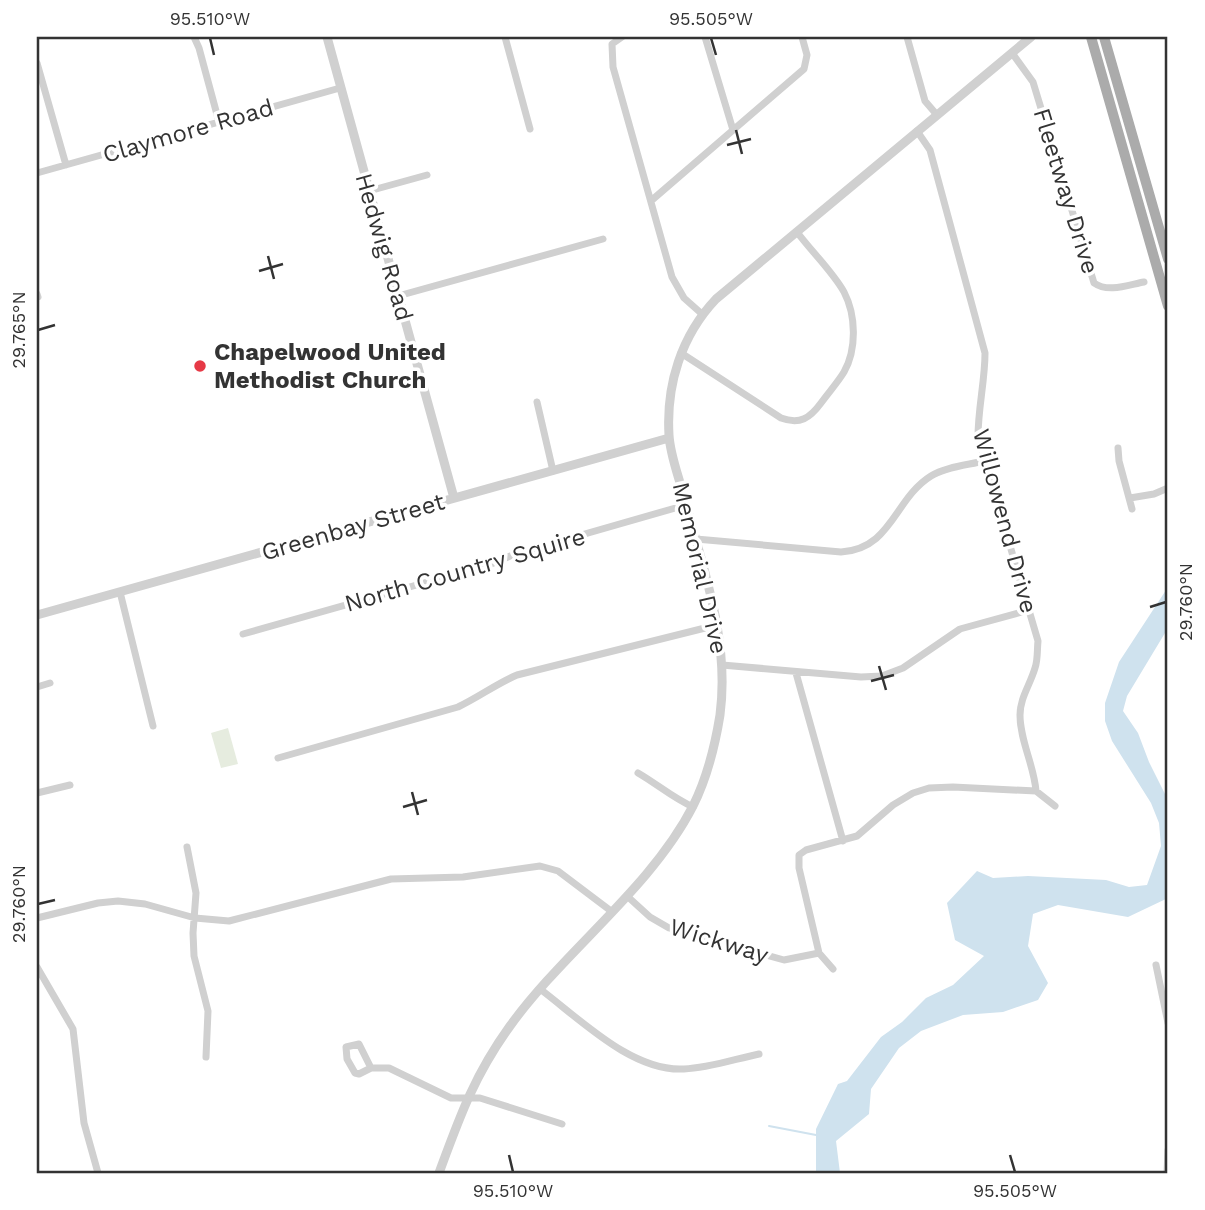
<svg xmlns="http://www.w3.org/2000/svg" width="1205" height="1210" font-family="'Work Sans',sans-serif">
<rect width="100%" height="100%" fill="#fff"/>
<!-- green -->
<path fill="#e6ecdf" d="M228 728 238 764 221 768 211 733Z"/>
<!-- water -->
<path fill="#cfe2ee" d="M1168 587V628L1127 696 1123 711 1138 733 1149 762 1168 800V898L1128 917 1058 905 1033 914 1028 946 1048 983 1038 1000 1003 1012 963 1015 921 1031 899 1048 871 1089 869 1114 836 1141 840 1173H816V1129L838 1084 847 1081 881 1037 902 1022 926 998 953 985 984 956 955 940 947 903 977 871 993 878 1028 876 1106 880 1129 887 1147 885 1161 846 1159 823 1151 803 1112 741 1105 721V703L1119 662Z"/>
<g fill="none" stroke-linecap="round" stroke-linejoin="round">
<!-- stream -->
<path stroke="#cfe2ee" stroke-width="2" d="M769 1126 816 1135"/>
<!-- minor -->
<path stroke="#d0d0d0" stroke-width="7" d="M194 37 199 48 219 122
M505 37 530 129
M622 37 612 44 613 67 672 277 684 298 702 314
M705 37 733 130
M907 37 925 101 937 115
M1012 53 1033 82 1094 283C1108 293 1128 285 1144 282
M37 63 66 165
M917 131 930 150 985 353C985 381 978 408 978 437L1038 641C1037 650 1038 660 1035 668 1030 685 1020 698 1020 715 1020 741 1034 765 1036 791
M37 173 340 88
M369 191 427 175
M652 200 804 69 807 55 802 37
M37 294 38 297
M398 296 603 239
M681 353 781 418C800 425 810 418 821 403 829 392 838 382 844 372 857 349 856 315 844 292 833 272 811 251 797 232
M537 402 553 471
M1118 448 1119 461 1132 509
M1130 498 1154 494 1168 488
M696 539 841 552C892 549 894 499 931 476 945 467 968 465 984 461
M120 592 153 726
M243 634 491 564 515 554 686 505
M722 665 861 677 882 676 903 668 960 629 1029 610
M796 673 843 841
M37 687 50 683
M278 758 458 707C479 697 496 684 517 675L717 625
M638 773C657 784 673 798 693 807
M37 793 70 785
M187 847 196 893 193 933 194 956 208 1011 206 1057
M627 896 650 917 669 928 784 960 819 953
M37 918 98 903 118 901 145 904 195 918 229 921 391 879 463 877 540 866 558 871 611 911
M1156 965 1168 1023
M37 967 73 1029 84 1123 98 1173
M833 969 819 953 799 868V855L806 850 857 836 893 805 913 793 929 788 953 787 1036 791 1055 806
M540 989C580 1019 632 1072 684 1069 709 1068 735 1059 759 1054
M371 1068 359 1044 346 1047 347 1059 355 1073 359 1074 371 1068H389L451 1098H480L562 1124
M1167 1173 1168 1150"/>
<!-- tertiary -->
<path stroke="#d0d0d0" stroke-width="9" d="M327 37 454 498
M37 615 669 438
M439 1173C460 1116 474 1076 510 1026 564 951 651 888 693 806 707 778 715 746 720 715 730 640 703 568 684 497 679 477 670 455 669 435 666 385 681 336 716 299L1031 37"/>
<!-- primary -->
<path stroke="#ababab" stroke-width="10" d="M1091 37 1168 306
M1104 37 1168 259"/>
</g>
<!-- ticks -->
<path fill="none" stroke="#333" stroke-width="2.5" d="M210 38 214 55M711 38 716 55M736 130 742 154M727 145 751 139M268 256 274 279M259 271 283 264M38 330 55 325M1150 607 1166 602M879 666 886 690M871 681 894 675M412 792 418 815M403 807 427 800M38 904 55 900M509 1155 513 1172M1010 1155 1015 1172"/>
<!-- markers -->
<circle fill="#e63946" stroke="#fff" stroke-width="2.5" cx="200" cy="366" r="7"/>
<g text-anchor="middle" stroke-width="7" stroke-linejoin="round" paint-order="stroke">
<!-- street labels -->
<g font-size="24" fill="#333" stroke="#fff">
<text transform="translate(188 131) rotate(-16)" y="8">Claymore Road</text>
<text transform="translate(1066 191) rotate(73)" y="8">Fleetway Drive</text>
<text transform="translate(384 247) rotate(74)" y="8">Hedwig Road</text>
<text transform="translate(1005 521) rotate(75)" y="8">Willowend Drive</text>
<text transform="translate(353 527) rotate(-16)" y="8">Greenbay Street</text>
<text transform="translate(700 568) rotate(77)" y="8">Memorial Drive</text>
<text transform="translate(465 570) rotate(-16)" y="8">North Country Squire</text>
<text transform="translate(719 941) rotate(17)" y="8">Wickway</text>
</g>
<!-- poi labels -->
<g font-size="24" font-weight="bold" fill="#333" stroke="#fff" text-anchor="start">
<text x="214" y="360">Chapelwood United<tspan x="214" dy="28">Methodist Church</tspan></text>
</g>
</g>
<!-- border -->
<rect width="1205" height="1210" fill="none" stroke="#ffffff" stroke-width="77"/>
<rect x="38" y="38" width="1128" height="1134" fill="none" stroke="#333" stroke-width="2.5"/>
<g font-size="18" text-anchor="middle" fill="#333">
<text x="210" y="25">95.510°W</text>
<text x="711" y="25">95.505°W</text>
<text transform="translate(19 330) rotate(-90)" y="6">29.765°N</text>
<text transform="translate(1186 602) rotate(-90)" y="6">29.760°N</text>
<text transform="translate(19 904) rotate(-90)" y="6">29.760°N</text>
<text x="513" y="1197">95.510°W</text>
<text x="1015" y="1197">95.505°W</text>
</g>
</svg>
